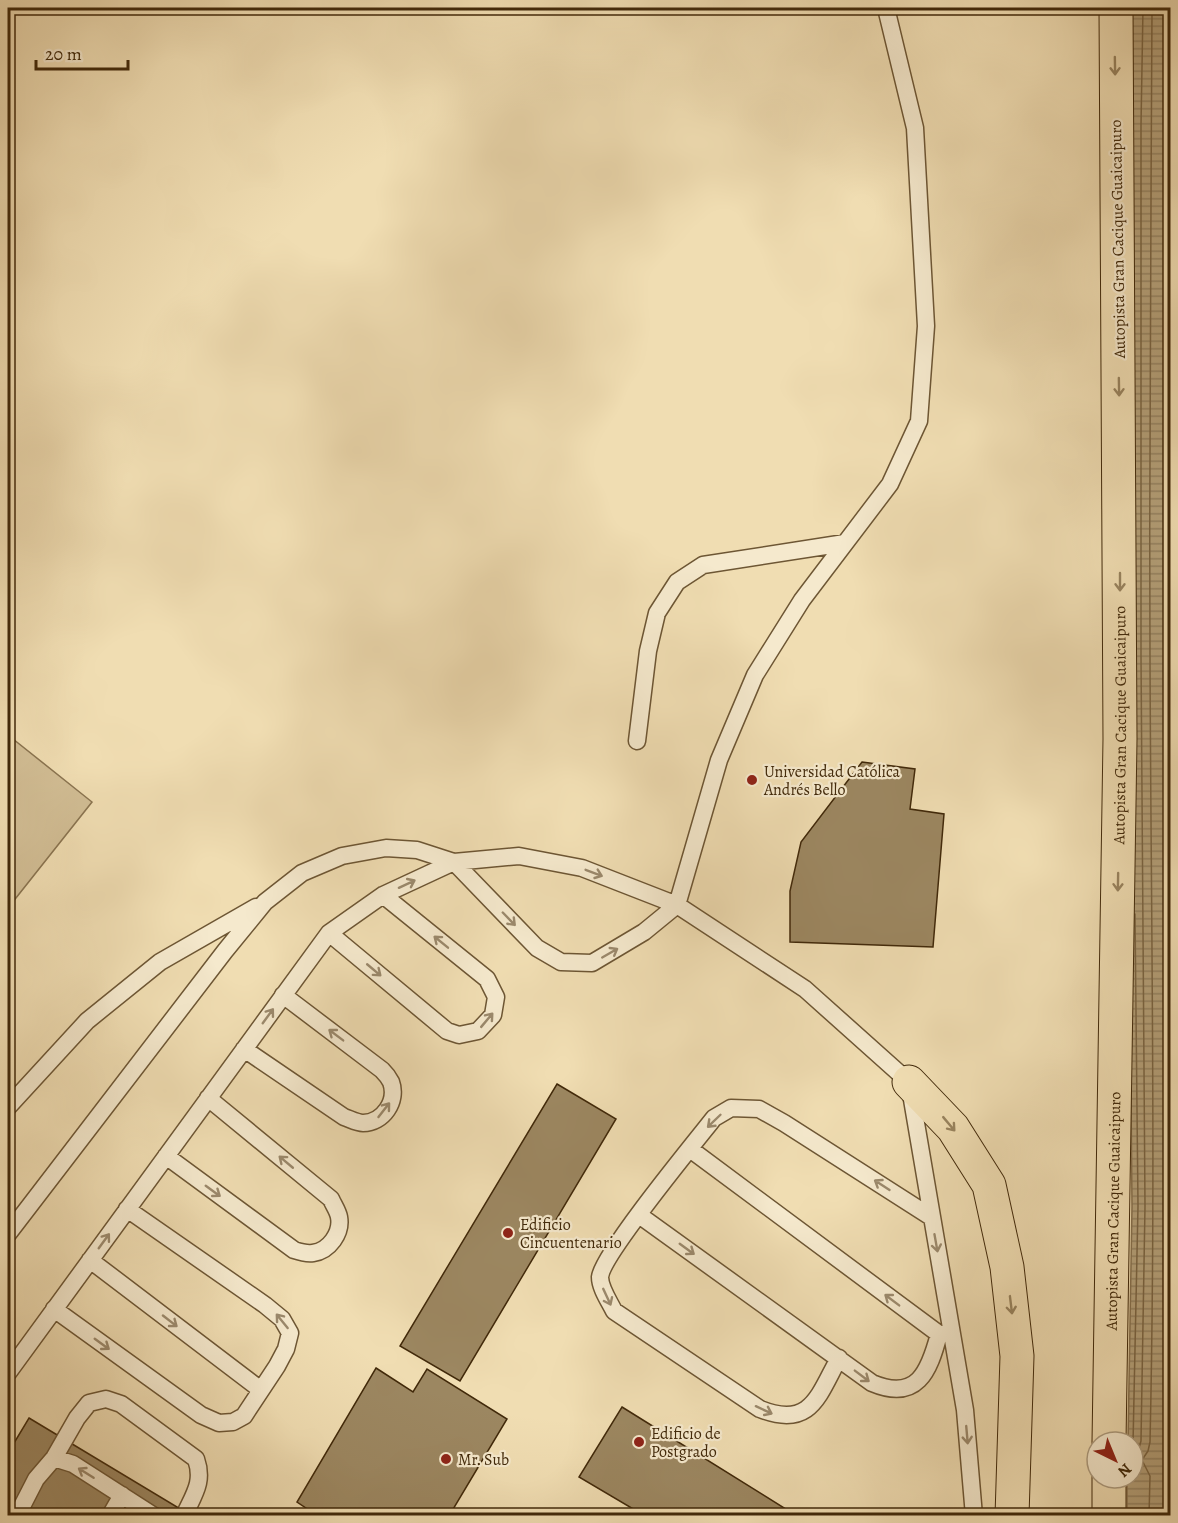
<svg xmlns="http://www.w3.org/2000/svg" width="1178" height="1523" font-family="Alegreya,serif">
<defs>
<pattern id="water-rules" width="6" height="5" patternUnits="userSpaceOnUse" patternTransform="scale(1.5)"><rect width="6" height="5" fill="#b4a079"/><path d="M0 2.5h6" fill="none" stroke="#948261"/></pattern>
</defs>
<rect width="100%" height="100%" fill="#f0ddb2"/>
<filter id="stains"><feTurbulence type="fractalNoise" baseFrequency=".00333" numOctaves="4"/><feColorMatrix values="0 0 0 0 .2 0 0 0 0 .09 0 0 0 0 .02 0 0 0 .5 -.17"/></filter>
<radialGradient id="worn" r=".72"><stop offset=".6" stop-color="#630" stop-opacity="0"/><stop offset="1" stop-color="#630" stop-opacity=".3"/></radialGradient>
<!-- garden -->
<path fill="#d2be95" stroke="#8a7450" stroke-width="1.5" d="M8 735 92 802 8 908Z"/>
<!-- water -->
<path fill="url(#water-rules)" stroke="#86704d" stroke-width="1.5" d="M1129 8H1170V1515L1127 1516V1478H1133V1442H1128L1132 1206 1127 656Z"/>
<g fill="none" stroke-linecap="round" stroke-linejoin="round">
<!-- shore -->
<path stroke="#7a6442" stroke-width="1.5" d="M1133 1444 1138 1206 1135 914
M1133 1454 1139 1448 1141 1441 1145 1206 1141 656V125L1143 8
M1149 1516 1150 1476 1142 1460 1148 1451 1150 1442C1156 1180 1151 918 1150 656 1149 440 1151 224 1152 8"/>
</g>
<!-- building -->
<path fill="#9c8761" stroke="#41290a" stroke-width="1.5" d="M862 762 915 769 910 809 944 814 933 947 790 942V891L801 842Z
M557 1084 616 1119 460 1381 400 1346Z
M376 1368 413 1392 427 1369 507 1419 449 1516H318L297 1502Z
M622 1407 797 1516H645L579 1477Z
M29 1418 192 1516H8V1453Z"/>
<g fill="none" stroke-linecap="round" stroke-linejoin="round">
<defs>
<path id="lane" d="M637 741 648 651 657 613 677 582 703 565 845 543
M329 933 447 1031 459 1035 478 1031 493 1015 496 997 487 979 383 895
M244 1049 344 1117C350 1119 357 1123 363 1123 383 1123 398 1101 391 1082 389 1078 385 1073 382 1070L283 995
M8 1107 87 1021 160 962 256 907
M690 1149 939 1334
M166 1156 294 1250C300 1252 306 1254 313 1253 329 1251 342 1233 339 1217 338 1211 333 1204 331 1199L208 1098
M639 1215 872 1383C917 1402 929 1372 939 1334L951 1333
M8 1234 225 951 265 902 302 873 342 856 386 848 417 850 454 862 537 948 561 962 592 963 644 932 677 905 719 760 755 675 802 600 890 484 919 421 926 326 915 128 886 8
M90 1260 261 1390
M54 1309 201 1415 219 1423 233 1422 244 1416 277 1366 286 1349 290 1333 282 1319 265 1305 127 1209
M839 1358C818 1396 811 1429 760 1409L614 1311C609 1301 600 1288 600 1277 602 1255 695 1142 714 1118L731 1108 759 1109 784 1123 931 1217
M8 1373 329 933 383 895 454 862 519 856 582 868 677 905 805 989 909 1082 965 1410 974 1516
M54 1458 77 1418 89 1403 106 1399 121 1404 196 1459C204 1482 194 1494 184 1516
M17 1516 36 1479 54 1458 73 1464 154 1516
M110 1516 122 1495"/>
<g id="highway">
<path d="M909 1082 953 1128 989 1185 1007 1267 1017 1356 1012 1516"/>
<path id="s1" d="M1109 1442 1120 739 1116 8"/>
<path d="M1109 1478V1516"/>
</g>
</defs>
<!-- lane casing -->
<use href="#lane" stroke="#6d5634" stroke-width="19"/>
<!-- highway casing -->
<use href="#highway" stroke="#41290a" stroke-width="35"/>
<!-- lane -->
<use href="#lane" stroke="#f5e9cd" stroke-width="16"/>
<!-- highway -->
<use href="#highway" stroke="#f0ddb2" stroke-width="33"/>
</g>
<!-- one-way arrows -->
<defs><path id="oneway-shaft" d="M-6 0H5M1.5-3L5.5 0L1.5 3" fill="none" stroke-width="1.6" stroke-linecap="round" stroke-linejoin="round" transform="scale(1.5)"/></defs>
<g stroke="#98835e">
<use href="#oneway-shaft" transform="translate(1115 66) rotate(89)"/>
<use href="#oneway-shaft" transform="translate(1119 387) rotate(89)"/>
<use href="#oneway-shaft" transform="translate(1120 582) rotate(90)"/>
<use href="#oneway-shaft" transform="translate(1118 882) rotate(91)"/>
<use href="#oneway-shaft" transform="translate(949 1124) rotate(50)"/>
<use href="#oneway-shaft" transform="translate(1011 1305) rotate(83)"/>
</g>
<g stroke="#9b896c">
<use href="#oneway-shaft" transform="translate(594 873) rotate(21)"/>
<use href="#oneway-shaft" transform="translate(407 884) rotate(-25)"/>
<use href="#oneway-shaft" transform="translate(509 919) rotate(46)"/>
<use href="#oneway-shaft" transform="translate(441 942) rotate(-141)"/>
<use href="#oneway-shaft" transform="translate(610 953) rotate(-30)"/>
<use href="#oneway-shaft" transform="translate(374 970) rotate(40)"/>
<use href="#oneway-shaft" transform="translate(268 1016) rotate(-54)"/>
<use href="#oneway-shaft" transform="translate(487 1020) rotate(-50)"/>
<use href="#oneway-shaft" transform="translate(336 1035) rotate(-143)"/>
<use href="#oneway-shaft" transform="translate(384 1110) rotate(-52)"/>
<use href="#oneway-shaft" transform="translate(714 1121) rotate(136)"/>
<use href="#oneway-shaft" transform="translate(286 1162) rotate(-140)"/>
<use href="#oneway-shaft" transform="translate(882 1185) rotate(-147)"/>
<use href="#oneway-shaft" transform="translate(213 1191) rotate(36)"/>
<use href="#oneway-shaft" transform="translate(104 1241) rotate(-54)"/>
<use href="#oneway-shaft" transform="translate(936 1243) rotate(80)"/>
<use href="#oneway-shaft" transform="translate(687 1249) rotate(36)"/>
<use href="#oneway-shaft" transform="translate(607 1297) rotate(65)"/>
<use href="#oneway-shaft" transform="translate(892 1300) rotate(-143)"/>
<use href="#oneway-shaft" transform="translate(170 1321) rotate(38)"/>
<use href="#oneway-shaft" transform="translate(282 1321) rotate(-129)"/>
<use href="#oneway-shaft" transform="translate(102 1344) rotate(36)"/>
<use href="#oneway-shaft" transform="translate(862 1376) rotate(37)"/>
<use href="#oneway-shaft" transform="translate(764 1410) rotate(25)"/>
<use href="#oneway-shaft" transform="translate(967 1435) rotate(85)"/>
<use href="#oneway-shaft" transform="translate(86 1473) rotate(-148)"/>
</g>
<!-- markers -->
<g fill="#8f2418" stroke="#f5e9cd" stroke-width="2">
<circle cx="752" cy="780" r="6"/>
<circle cx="508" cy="1233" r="6"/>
<circle cx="639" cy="1442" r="6"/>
<circle cx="446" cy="1459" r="6"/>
</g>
<g text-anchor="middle" stroke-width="4.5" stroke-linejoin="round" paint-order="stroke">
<!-- street labels -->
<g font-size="16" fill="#41290a" stroke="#f5e9cd">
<text transform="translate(1117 239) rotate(-91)" y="6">Autopista Gran Cacique Guaicaipuro</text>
<text dy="6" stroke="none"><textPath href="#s1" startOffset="717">Autopista Gran Cacique Guaicaipuro</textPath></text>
<text dy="6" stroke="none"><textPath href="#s1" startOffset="231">Autopista Gran Cacique Guaicaipuro</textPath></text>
</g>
<!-- poi labels -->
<g font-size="16" fill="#41290a" stroke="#f5e9cd" text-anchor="start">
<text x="764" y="777">Universidad Católica<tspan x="764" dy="18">Andrés Bello</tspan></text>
<text x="520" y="1230">Edificio<tspan x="520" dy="18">Cincuentenario</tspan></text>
<text x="651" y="1439">Edificio de<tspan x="651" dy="18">Postgrado</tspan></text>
<text x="458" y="1465">Mr. Sub</text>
</g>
</g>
<!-- margin -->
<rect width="1178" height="1523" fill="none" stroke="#f0ddb2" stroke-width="30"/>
<rect x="9" y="9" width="1160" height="1505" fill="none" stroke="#41290a" stroke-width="3"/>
<rect x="15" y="15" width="1148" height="1493" fill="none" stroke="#41290a" stroke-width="1.5"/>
<!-- north arrow -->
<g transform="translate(1115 1460) rotate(137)"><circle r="28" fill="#f5e9cd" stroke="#ad9c7f" stroke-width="1.5"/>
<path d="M0-4.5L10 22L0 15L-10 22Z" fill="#8f2418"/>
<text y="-9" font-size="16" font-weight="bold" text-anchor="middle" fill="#41290a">N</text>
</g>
<!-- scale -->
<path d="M36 60v9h92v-9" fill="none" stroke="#41290a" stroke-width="3"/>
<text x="45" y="60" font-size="18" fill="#41290a" stroke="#f5e9cd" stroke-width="4.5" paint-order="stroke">20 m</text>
<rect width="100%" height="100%" filter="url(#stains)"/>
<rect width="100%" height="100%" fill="url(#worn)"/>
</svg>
